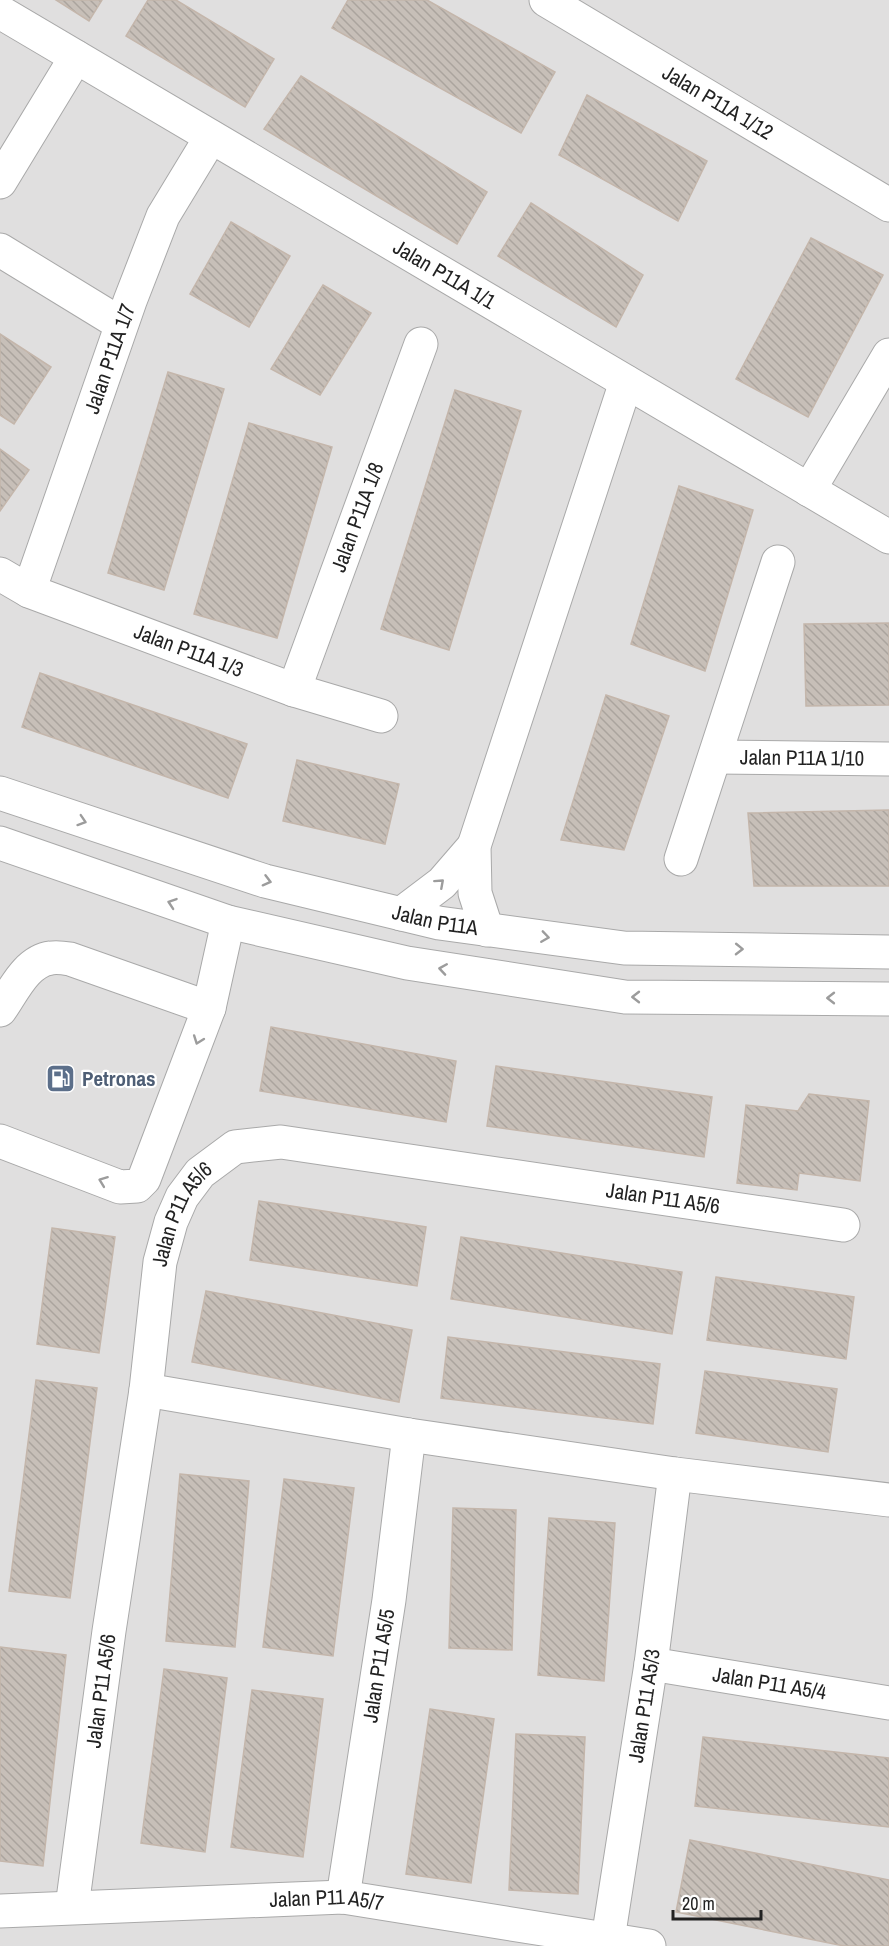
<svg xmlns="http://www.w3.org/2000/svg" width="889" height="1946" font-family="'Archivo Narrow',sans-serif">
<defs>
<pattern id="building-back-hatch" width="6" height="6" patternUnits="userSpaceOnUse" patternTransform="scale(1.5)"><rect width="6" height="6" fill="#c7bfb8"/><path d="M-1 5l2 2M0 0l6 6M5-1l2 2" fill="none" stroke="#aba49e"/></pattern>
</defs>
<rect width="100%" height="100%" fill="#f2efe9"/>
<!-- residential -->
<path fill="#e0dfdf" d="M0 0H889V1946H0Z"/>
<!-- building -->
<path fill="url(#building-back-hatch)" stroke="#c4b6ab" stroke-width="1.5" d="M56 0H102L89 21Z
M148 0H176L274 59 245 107 126 36Z
M348 0H427L555 72 521 133 332 28Z
M301 76 487 192 457 244 264 129Z
M587 95 707 161 678 221 559 155Z
M531 203 643 275 616 327 498 256Z
M231 222 290 256 249 327 190 294Z
M811 238 883 275 808 417 736 379Z
M323 285 371 313 320 395 271 369Z
M0 334 51 367 14 424 0 415Z
M168 372 224 389 164 590 108 573Z
M455 390 521 411 449 650 381 629Z
M249 423 332 447 277 638 194 614Z
M0 449 29 470 0 511Z
M679 486 753 510 705 671 631 644Z
M889 623V705L806 706 804 624Z
M40 673 247 744 228 798 22 727Z
M606 695 669 716 624 850 561 840Z
M297 760 399 784 385 844 283 821Z
M889 810V886H754L748 813Z
M271 1027 456 1061 446 1122 260 1091Z
M496 1066 712 1097 704 1157 487 1126Z
M809 1094 869 1101 860 1181 799 1173 797 1190 737 1183 746 1105 798 1111Z
M259 1201 426 1227 417 1286 250 1260Z
M52 1228 115 1237 99 1353 37 1344Z
M461 1237 682 1272 672 1334 451 1299Z
M716 1277 854 1297 846 1359 707 1340Z
M206 1291 412 1330 399 1402 192 1362Z
M448 1337 660 1364 653 1424 441 1398Z
M705 1371 837 1389 828 1452 696 1433Z
M36 1380 97 1388 70 1598 9 1591Z
M180 1474 249 1481 235 1647 166 1641Z
M284 1479 354 1488 333 1656 263 1647Z
M453 1508 516 1510 512 1650 449 1648Z
M549 1518 615 1523 604 1681 538 1675Z
M0 1647 66 1655 43 1866 0 1861Z
M164 1669 227 1678 205 1852 141 1843Z
M252 1690 323 1699 303 1857 231 1847Z
M430 1709 494 1719 471 1883 406 1874Z
M516 1734 585 1737 578 1894 509 1890Z
M703 1737 889 1758V1827L695 1806Z
M690 1840 889 1880V1946H844L676 1912Z"/>
<g fill="none" stroke-linecap="round" stroke-linejoin="round">
<defs>
<g id="minor">
<path id="s1" d="M546 0 889 205"/>
<path id="s2" d="M0 12 889 537"/>
<path d="M0 182 76 57"/>
<path d="M0 250 121 324"/>
<path d="M809 490 889 355"/>
<path id="s3" d="M0 574 29 591 294 690 381 716"/>
<path id="s4" d="M29 591 130 301 163 216 211 137"/>
<path id="s5" d="M294 690 421 344"/>
<path id="s6" d="M715 757 889 759"/>
<path id="s7" d="M0 793 265 881 439 923 624 948 889 952"/>
<path d="M0 843 228 922 407 963 625 997 889 999"/>
<path d="M681 859 778 562"/>
<path d="M401 914 442 883 474 846"/>
<path d="M487 930 475 893 474 846 626 382"/>
<path d="M0 1010C13 992 26 961 51 958 57 957 64 958 70 959L209 1008"/>
<path d="M0 1141 120 1187 137 1186 144 1179 209 1008 228 922"/>
<path d="M146 1390 409 1435 675 1474 889 1500"/>
<path id="s8" d="M651 1664 889 1703"/>
<path id="s9" d="M343 1897 389 1600 409 1435"/>
<path id="s10" d="M72 1907 109 1631 146 1390 160 1262 171 1222 182 1197 200 1173 235 1147 281 1142 843 1225"/>
<path id="s11" d="M0 1911 343 1897 649 1946"/>
<path id="s12" d="M608 1939 651 1664 675 1474"/>
</g>
</defs>
<!-- minor casing -->
<use href="#minor" stroke="#a9a9a9" stroke-width="35"/>
<!-- minor -->
<use href="#minor" stroke="#fff" stroke-width="33"/>
</g>
<!-- one-way arrows -->
<defs><path id="oneway-chevron" d="M-2-3.5L2.5 0L-2 3.5" fill="none" stroke-width="1.6" stroke-linecap="round" stroke-linejoin="round" transform="scale(1.5)"/></defs>
<g stroke="#9c9c9c">
<use href="#oneway-chevron" transform="translate(82 821) rotate(18)"/>
<use href="#oneway-chevron" transform="translate(267 881) rotate(15)"/>
<use href="#oneway-chevron" transform="translate(440 883) rotate(-42)"/>
<use href="#oneway-chevron" transform="translate(172 903) rotate(-161)"/>
<use href="#oneway-chevron" transform="translate(545 937) rotate(8)"/>
<use href="#oneway-chevron" transform="translate(739 949) rotate(1)"/>
<use href="#oneway-chevron" transform="translate(443 969) rotate(-171)"/>
<use href="#oneway-chevron" transform="translate(636 997) rotate(-180)"/>
<use href="#oneway-chevron" transform="translate(831 998) rotate(-180)"/>
<use href="#oneway-chevron" transform="translate(198 1040) rotate(110)"/>
<use href="#oneway-chevron" transform="translate(103 1181) rotate(-159)"/>
</g>
<!-- icons -->
<defs>
<symbol id="fuel-square" viewBox="-11 -11 22 22"><rect x="-9" y="-9" width="18" height="18" rx="4" fill="#5c6f8a" stroke="#fff"/><path d="M-5.5-6h7V0h2V4h1.3V-2.5L3-4.5l.8-.8L6-3V5H2.5V1h-1V6h-7ZM-4.2-4.7v3.2H.2V-4.7Z" fill="#fff"/></symbol>
</defs>
<g fill-rule="evenodd">
<use href="#fuel-square" x="44" y="1062" width="33" height="33"/>
</g>
<g text-anchor="middle" stroke-width="4.5" stroke-linejoin="round" paint-order="stroke">
<!-- street labels -->
<g font-size="21" fill="#222" stroke="#fff">
<text dy="7" stroke="none"><textPath href="#s1" startOffset="200">Jalan P11A 1/12</textPath></text>
<text dy="7" stroke="none"><textPath href="#s2" startOffset="516">Jalan P11A 1/1</textPath></text>
<text dy="7" stroke="none"><textPath href="#s4" startOffset="246">Jalan P11A 1/7</textPath></text>
<text dy="7" stroke="none"><textPath href="#s5" startOffset="184">Jalan P11A 1/8</textPath></text>
<text dy="7" stroke="none"><textPath href="#s3" startOffset="204">Jalan P11A 1/3</textPath></text>
<text dy="7" stroke="none"><textPath href="#s6" startOffset="87">Jalan P11A 1/10</textPath></text>
<text dy="7" stroke="none"><textPath href="#s7" startOffset="454">Jalan P11A</textPath></text>
<text dy="7" stroke="none"><textPath href="#s10" startOffset="1226">Jalan P11 A5/6</textPath></text>
<text dy="7" stroke="none"><textPath href="#s10" startOffset="704">Jalan P11 A5/6</textPath></text>
<text dy="7" stroke="none"><textPath href="#s9" startOffset="234">Jalan P11 A5/5</textPath></text>
<text dy="7" stroke="none"><textPath href="#s8" startOffset="120">Jalan P11 A5/4</textPath></text>
<text dy="7" stroke="none"><textPath href="#s10" startOffset="218">Jalan P11 A5/6</textPath></text>
<text dy="7" stroke="none"><textPath href="#s12" startOffset="236">Jalan P11 A5/3</textPath></text>
<text dy="7" stroke="none"><textPath href="#s11" startOffset="327">Jalan P11 A5/7</textPath></text>
</g>
<!-- service labels -->
<g font-size="21" font-weight="bold" fill="#4e5e75" stroke="#fff" text-anchor="start">
<text x="82" y="1086">Petronas</text>
</g>
</g>
<!-- scale -->
<path d="M673 1910v9h88v-9" fill="none" stroke="#222222" stroke-width="3"/>
<text x="682" y="1910" font-size="18" fill="#222222" stroke="#ffffff" stroke-width="4.5" paint-order="stroke">20 m</text>
</svg>
